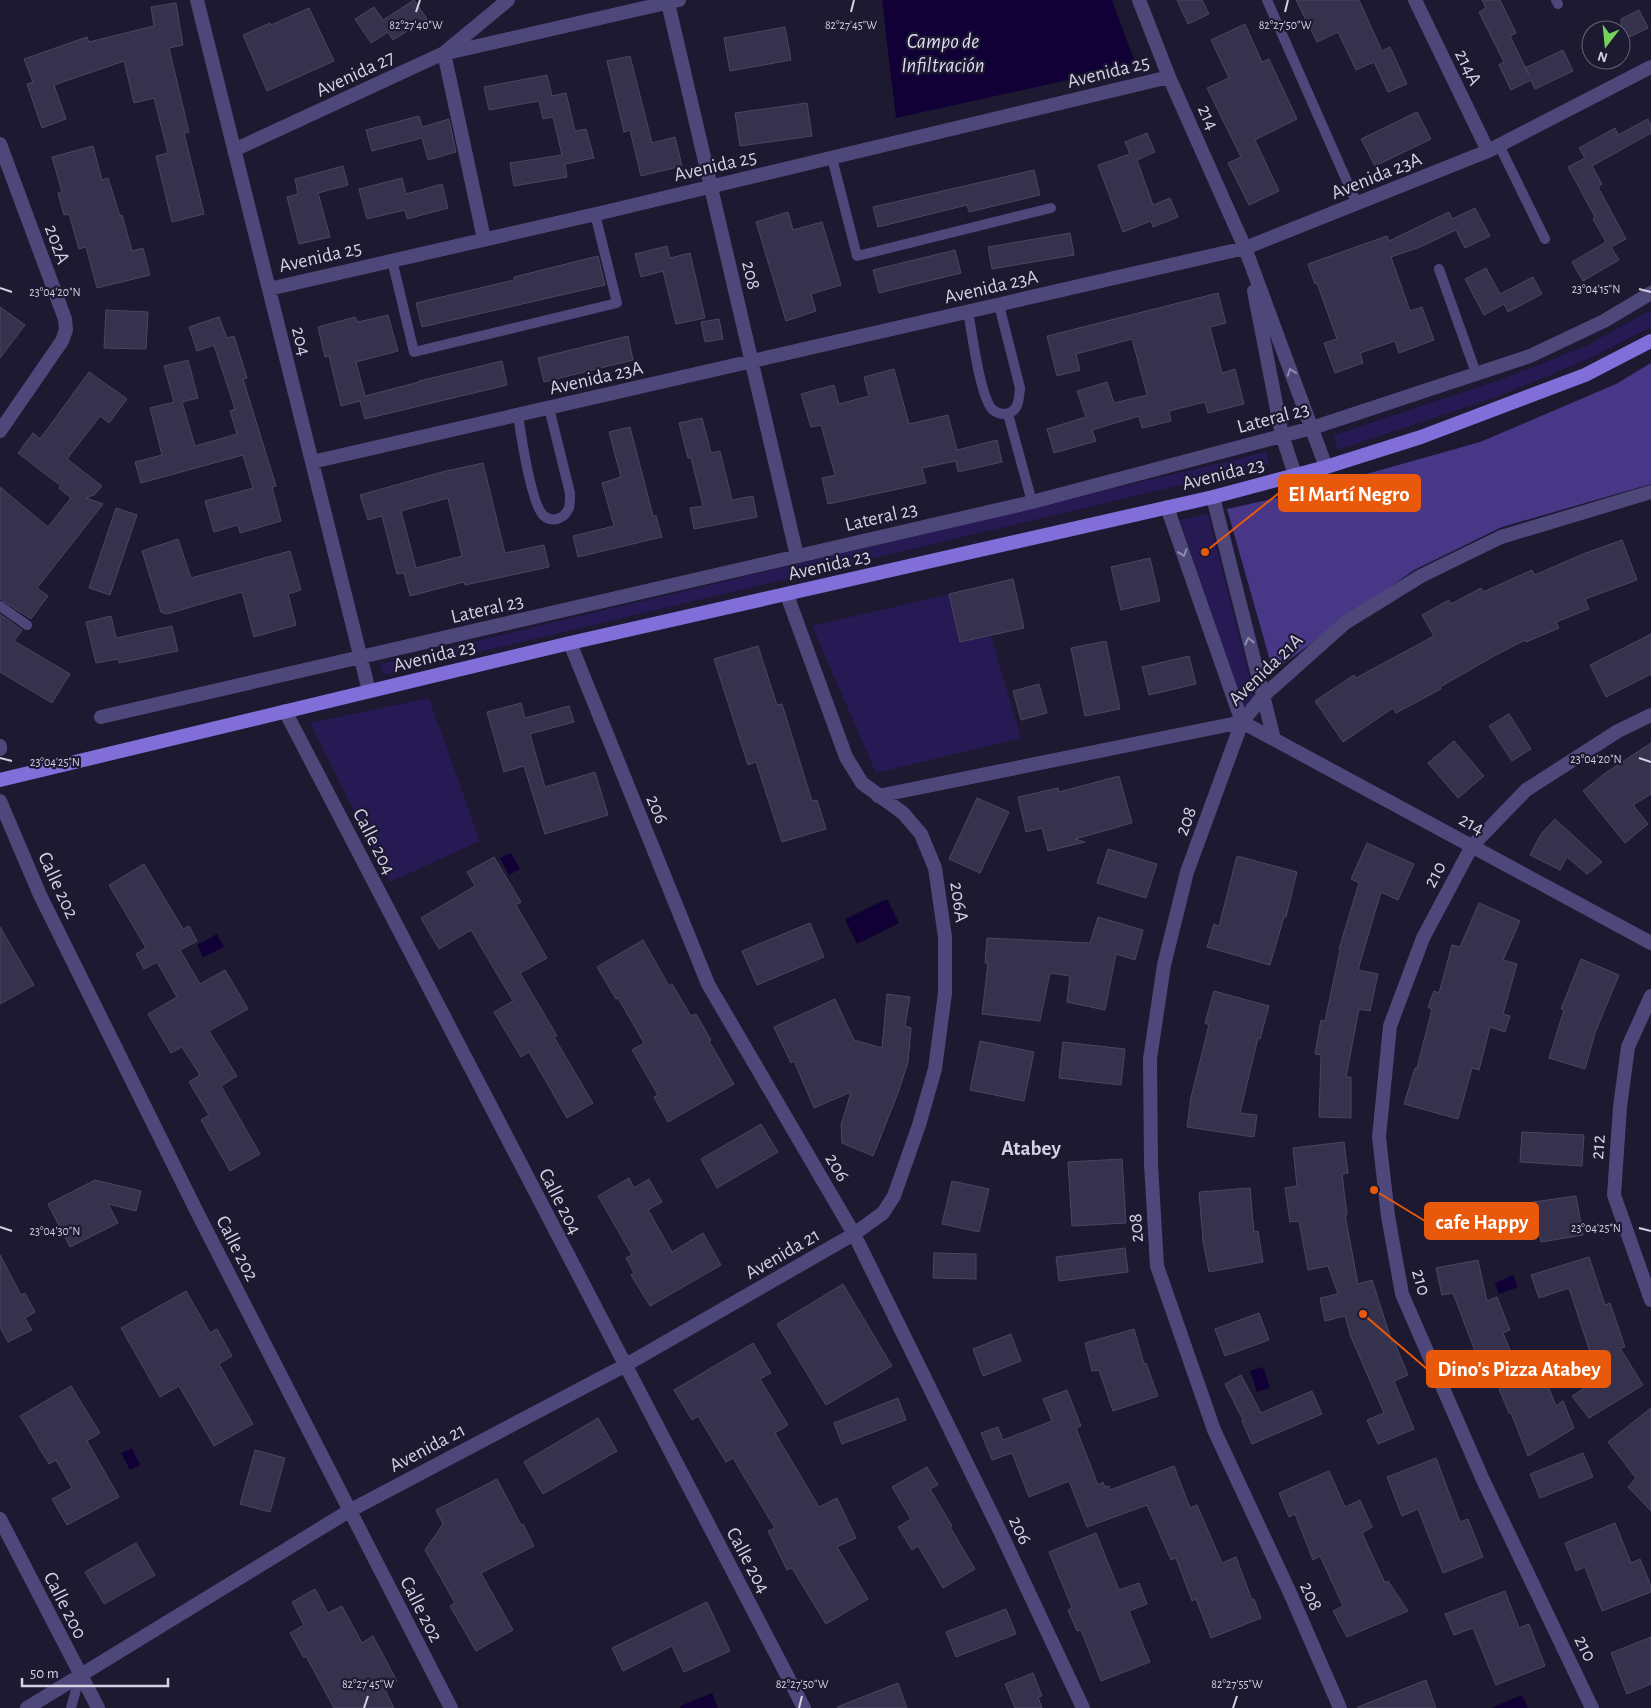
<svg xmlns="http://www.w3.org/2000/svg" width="1651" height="1708" font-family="'Alegreya Sans',sans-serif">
<rect width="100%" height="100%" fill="#1c1931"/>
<!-- green -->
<path fill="#271954" d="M1651 310V327L1591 358 1499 396 1337 450 1334 435 1497 381 1586 346Z
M1266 452 1269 464 383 675 380 664Z
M1208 514 1254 695C1254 704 1250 704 1243 707L1180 520Z
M949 594 960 642 991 636 1021 738 876 773 812 626Z
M429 698 480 841 390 882 310 723Z"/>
<!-- forest -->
<path fill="#473786" d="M1651 363V484L1502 527 1414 570 1273 671 1227 509 1299 493 1480 442 1616 384Z"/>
<!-- water -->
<path fill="#110036" d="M882 0H1112L1136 65 896 118Z
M511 853 520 869 509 875 500 858Z
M887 899 899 923 857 944 845 919Z
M217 934 224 947 203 957 197 945Z
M1513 1275 1518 1287 1499 1294 1495 1283Z
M1263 1367 1270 1388 1257 1392 1250 1371Z
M132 1448 140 1465 130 1470 121 1453Z
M712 1693 718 1708H681L680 1706Z
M1522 1695 1528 1708H1493V1707Z"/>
<!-- building -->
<path fill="#36324e" stroke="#494663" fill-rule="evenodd" d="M414 0 427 19 393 40 388 32 371 43 355 19 374 7 383 20Z
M1177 0H1202L1209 14 1188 24Z
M1296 0H1359L1382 51 1390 47 1407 84 1388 92 1374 62 1356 70 1338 32 1317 42Z
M1482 0H1500L1516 33 1510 36 1529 75 1525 68 1563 50 1573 71 1535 89 1531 80 1511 90 1499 65 1504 62 1479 12 1486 8Z
M176 3 183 45 169 48 189 132 184 133 204 214 172 222 156 156 168 153 154 98 134 103 124 61 54 85 66 119 42 128 27 84 33 82 24 59 87 37 89 42 154 26 151 7Z
M309 8 334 61 267 91 243 35 270 23 271 25Z
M1639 10 1648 28 1621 41V19Z
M1245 24 1262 62 1269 59 1297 119 1255 140 1279 191 1249 205 1228 163 1241 157 1207 88 1229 78 1211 40Z
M785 27 791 60 730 71 724 38Z
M630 56 652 143 675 137 682 166 641 176 630 130 624 132 607 61Z
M547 75 552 96 566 93 575 131 586 129 594 158 565 164 567 177 514 186 510 163 562 155 553 117 543 119 539 101 489 110 484 87Z
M807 103 812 136 740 146 735 113Z
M1417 112 1431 139 1375 166 1361 139Z
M419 116 422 127 449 119 456 152 428 160 422 138 372 151 366 130Z
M1648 119 1651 126V133L1592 166 1602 184 1598 187 1626 239 1611 247 1619 260 1583 281 1572 262 1606 242 1593 219 1595 217 1568 167 1585 158 1579 148 1615 128 1618 135Z
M1147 133 1155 152 1137 160 1153 205 1170 198 1178 217 1153 227 1151 221 1123 232 1098 165 1130 154 1125 142Z
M93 146 102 180 108 178 120 216 122 215 132 251 143 248 150 275 97 288 86 247 79 249 69 214 64 215 58 193 62 192 52 157Z
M343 166 348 185 318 193 330 237 299 244 287 197 298 194 295 179Z
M1034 170 1040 195 969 212 967 205 878 227 873 207Z
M402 178 406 194 442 184 448 208 407 219 405 210 367 219 359 189Z
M1475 208 1490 236 1465 248 1456 230 1420 247 1391 257 1410 311 1422 307 1434 340 1399 353 1395 341 1360 353 1363 363 1335 373 1324 343 1337 339 1317 283 1315 284 1308 264 1387 236 1389 241 1449 212 1452 219Z
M788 212 793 230 822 222 841 285 811 294 816 311 786 321 756 222Z
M1070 233 1074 255 992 269 988 247Z
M667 246 670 258 690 253 705 318 676 324 663 271 641 277 635 254Z
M955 250 961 273 879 293 873 270Z
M598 256 605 285 422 327 416 303 514 280V277Z
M1486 268 1500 294 1533 277 1542 294 1508 312 1504 304 1484 315 1465 279Z
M1218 293 1226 323 1210 327 1222 373 1235 369 1244 404 1208 413 1205 402 1169 411 1171 421 1142 428 1139 416 1092 430 1096 441 1054 453 1047 429 1086 417 1077 391 1107 382 1114 403 1147 395 1132 339 1076 354 1080 370 1057 376 1047 336Z
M0 307 25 325 0 358Z
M106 310 148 312 146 349 104 348Z
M388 315 398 351 356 362 365 396 419 382V381L502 361 507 385 365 419 360 401 341 406 329 356 325 357 318 327 355 317 358 322Z
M219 317 227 338 234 336 247 378 243 379 276 486 272 487 281 521 240 533 238 525 214 532 205 501 253 488 243 455 141 483 135 462 162 455 150 408 174 402 164 366 188 360 198 398 182 402 195 446 237 434 230 411 235 409 214 345 197 351 189 327Z
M719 319 723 339 705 342 701 322Z
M628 336 633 360 544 382 538 358Z
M894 369 909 424 948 415 957 450 997 440 1002 462 958 472 956 461 922 468 926 483 828 504 822 478 835 475 821 425 811 427 801 394 834 385 839 404 869 396 864 377Z
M89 372 127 399 109 423 100 416 67 459 102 486 94 495 86 498 103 504 37 588 48 596 31 619 0 599V487L48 527 71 498 59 488 61 486 18 453 33 433 40 439Z
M702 418 711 453 720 451 732 500 753 496 757 517 694 529 690 508 703 506 691 458H688L679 423Z
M630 427 653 516H656L662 537 578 557 573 536 614 526 602 483 621 477 609 432Z
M483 463 505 553 544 545 549 567 465 585 464 582 410 596 404 573 397 574 382 516 368 520 360 495 442 472ZM448 498 462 556 416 568 401 511Z
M116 508 137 515 110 595 89 588Z
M178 539 191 578 290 551 301 590 288 594 296 625 254 637 242 592 167 614 161 612 142 551Z
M1622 540 1637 580 1585 599 1589 609 1556 622 1559 628 1526 642 1525 640 1494 656 1440 687 1441 689 1396 713 1393 708 1343 742 1315 701 1354 675 1356 678 1434 636 1422 615 1449 600 1451 604 1481 588 1483 592 1532 570 1535 575 1583 554Z
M1150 558 1160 601 1121 610 1111 567Z
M1013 579 1024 628 960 642 949 594Z
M0 614 22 630 14 641 70 674 52 703 0 672Z
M111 616 116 638 172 626 178 651 119 663 118 659 96 663 86 622Z
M1651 634V674L1606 697 1590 665Z
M1106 641 1120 709 1085 716 1071 648Z
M758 646 777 705 782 704 812 801 817 800 826 829 782 842 756 762 748 765 714 659Z
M1189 656 1196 684 1149 695 1142 667Z
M1039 684 1047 713 1021 720 1013 691Z
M521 703 525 718 569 706 574 722 530 734 545 787 595 772 608 815 545 834 524 766 504 772 487 712Z
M1509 714 1531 749 1512 761 1489 726Z
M1454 741 1484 776 1458 798 1428 763Z
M1651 743V794L1633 805 1648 824 1625 843 1583 791 1604 774Z
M1119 776 1132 823 1075 839 1085 842 1048 851 1042 828 1026 832 1018 797 1058 788 1059 792Z
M977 798 1009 812 980 873 949 859Z
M1555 819 1602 862 1587 874 1567 857 1560 870 1530 855 1541 834Z
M1367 843 1414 864 1398 900 1381 892 1358 970 1378 974 1370 1011 1359 1009 1346 1077H1351V1118L1319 1117 1321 1055 1315 1054 1321 1020 1325 1021 1340 950 1339 949 1359 883 1351 879Z
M1108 849 1157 864 1146 898 1097 883Z
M1237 856 1297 872 1286 917H1284L1270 965 1207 947 1214 924 1219 926Z
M494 857 521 902 516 905 547 958 520 973 557 1036 554 1037 593 1103 567 1118 529 1052 521 1057 494 1012 513 1001 471 930 439 949 421 918 475 886 467 872Z
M144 864 183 929 189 926 197 941 180 950 200 984 225 970 248 1009 209 1031 237 1076 221 1086 260 1154 230 1171 201 1120 209 1115 189 1082 200 1075 182 1047 171 1053 148 1014 177 997 157 962 144 969 136 954 146 948 109 885Z
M1479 903 1520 921 1503 960 1517 964 1503 1014 1510 1016 1505 1032 1490 1027 1479 1070 1472 1068 1458 1119 1404 1104 1415 1068H1417L1432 1009 1428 1007 1434 991 1439 993 1452 945 1460 947Z
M1098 917 1143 930 1135 960 1116 954 1105 1010 1067 1002 1070 976 1050 973 1040 1021 982 1014 988 963H985L987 938 1090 943Z
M810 923 824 957 757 985 742 951Z
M0 927 34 985 0 1004Z
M643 940 669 986 672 984 691 1016 696 1014 711 1040 709 1041 734 1084 668 1122 654 1097 658 1095 632 1050 644 1043 618 998 616 999 597 967Z
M1581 959 1619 975 1595 1033 1585 1069 1549 1058 1564 1010 1561 1009Z
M1214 991 1269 1006 1260 1039 1258 1038 1240 1113 1257 1115 1254 1137 1187 1127 1191 1097 1209 1025 1205 1023Z
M887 994 910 997 905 1026 911 1028 908 1062 898 1093 873 1156 842 1143 841 1125 851 1092 814 1108 794 1061 791 1063 774 1027 835 999 854 1040 882 1048Z
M980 1041 1034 1052 1024 1101 970 1090Z
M1063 1042 1125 1049 1121 1085 1059 1078Z
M761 1124 778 1152 717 1188 701 1159Z
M1522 1132 1584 1135 1582 1166 1520 1162Z
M1344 1142 1348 1173 1342 1174 1347 1215H1345L1358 1284 1372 1280 1392 1342 1394 1341 1408 1375 1394 1381 1414 1429 1378 1444 1367 1420 1384 1413 1351 1337 1345 1316 1325 1321 1320 1298 1338 1294 1328 1266 1308 1270 1299 1221 1290 1222 1285 1188 1297 1186 1293 1148Z
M1122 1159 1126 1223 1072 1226 1068 1162Z
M629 1178 634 1188 649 1179 662 1202 648 1210 672 1252 703 1233 721 1265 650 1306 631 1275 634 1273 626 1258 632 1255 598 1196Z
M95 1180 141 1191 136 1211 108 1204 118 1223 70 1247 48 1204Z
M952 1181 989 1189 979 1232 942 1224Z
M1250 1188 1254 1232 1258 1231 1263 1262 1209 1272 1203 1241 1199 1192Z
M1576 1196 1583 1235 1541 1242 1533 1202Z
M1125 1248 1128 1272 1059 1281 1056 1257Z
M934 1253 976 1254V1279L933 1278Z
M0 1255 21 1295 25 1293 35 1312 25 1318 32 1330 8 1342 0 1327Z
M1589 1257 1605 1305 1610 1303 1625 1347 1620 1348 1643 1385 1589 1418 1572 1396 1599 1379 1569 1288 1539 1298 1531 1275Z
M1478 1260 1487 1301 1497 1297 1510 1330 1503 1333 1522 1379 1542 1371 1556 1406 1563 1401 1574 1428 1528 1456 1511 1413H1509L1493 1374 1483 1378 1473 1355 1476 1354 1453 1293 1442 1295 1436 1268Z
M843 1284 892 1366 826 1405 777 1324Z
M186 1291 210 1333 217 1329 232 1356 219 1364 253 1424 214 1446 179 1386 160 1397 121 1328Z
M1259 1313 1269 1340 1225 1356 1215 1329Z
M1134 1329 1144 1364 1146 1363 1158 1396 1113 1411 1099 1370 1092 1371 1085 1343Z
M1011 1334 1021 1361 983 1376 973 1349Z
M753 1343 771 1373 760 1379 788 1425 775 1433 819 1507 837 1498 856 1538 837 1547 868 1599 826 1624 792 1568 787 1570 768 1531 775 1528 733 1458 726 1462 698 1416 692 1420 674 1390Z
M1241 1375 1261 1413 1312 1391 1322 1414 1252 1444 1242 1421 1243 1420 1225 1384Z
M71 1386 100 1433 87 1441 119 1497 67 1525 52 1499 72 1488 56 1460 49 1464 20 1416Z
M1067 1390 1081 1426 1076 1428 1098 1485 1103 1482 1105 1487 1109 1486 1110 1490 1174 1466 1190 1508 1197 1505 1222 1563 1236 1557 1252 1600 1254 1599 1261 1618 1211 1638 1196 1599 1192 1601 1176 1558 1171 1560 1147 1505 1087 1527 1069 1481 1029 1497 1012 1453 992 1460 981 1433 998 1427 1003 1440 1052 1421 1043 1399Z
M898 1398 906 1420 842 1444 834 1423Z
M1651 1408V1511L1628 1487 1636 1478 1608 1442Z
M598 1418 617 1451 543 1494 524 1462Z
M255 1450 285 1458 270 1512 240 1504Z
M1583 1453 1593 1477 1540 1498 1530 1474Z
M1436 1458 1460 1522 1468 1519 1483 1557 1443 1573 1418 1509 1402 1516 1387 1477Z
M927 1467 938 1485 930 1489 952 1526 950 1527 975 1569 943 1588 918 1546 912 1550 898 1527 911 1519 892 1487Z
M1329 1471 1345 1507 1360 1500 1372 1527 1362 1533 1385 1583 1388 1581 1408 1611 1347 1637 1333 1611 1343 1606 1320 1556 1313 1560 1295 1514 1289 1517 1279 1493Z
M497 1479 521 1525 523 1524 534 1546 481 1573 513 1630 476 1651 450 1606 455 1603 425 1550 443 1524 436 1510Z
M1615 1523 1631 1563 1640 1559 1651 1586V1592L1602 1611 1585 1567 1576 1571 1565 1543Z
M1096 1533 1119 1590 1139 1583 1147 1604 1129 1611 1150 1662 1101 1681 1081 1630 1077 1631 1068 1610 1072 1608 1049 1552Z
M136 1543 155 1575 104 1604 85 1572Z
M315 1589 328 1613 342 1606 362 1643 373 1636 397 1681 384 1688 394 1708H334L306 1656 304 1658 290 1633 304 1625 292 1602Z
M1505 1591 1519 1628 1529 1624 1545 1666 1496 1685 1473 1628 1454 1635 1445 1614Z
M707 1602 730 1651 684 1672 672 1646 623 1671 612 1648Z
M1006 1609 1016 1634 956 1657 946 1632Z
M1651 1637V1684L1627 1694 1611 1653Z
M1033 1673 1042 1696 1038 1697 1042 1708H1015L1005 1684Z
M1426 1680 1436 1708H1358V1707Z
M898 1683 907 1708H838L837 1707Z"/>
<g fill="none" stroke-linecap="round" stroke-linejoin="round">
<!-- service -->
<path stroke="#4e477a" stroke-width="10" d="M1267 0 1357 204
M1556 0 1558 4
M1499 145 1545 239
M832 158 857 256 1051 208
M392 260 414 352 617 303 595 214
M1439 269 1476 373
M968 312C972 332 980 398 993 410 997 413 999 414 1004 414 1019 413 1019 399 1020 388L999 305
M1008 414 1032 502
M518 415C521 435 531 505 544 516 553 523 564 519 569 508 570 504 570 498 570 493L549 408
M0 606 27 625
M71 1708 80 1675"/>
<!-- minor -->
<path stroke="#4e477a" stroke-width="14" d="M197 0 369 691
M1139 0 1169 77 1245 248 1326 467
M1415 0 1488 151
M668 3 797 556
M444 53 484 239
M447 53 679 0
M0 144 65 319 66 330 62 341 0 431
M234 150 444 53 508 0
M269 289 609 211 1169 77
M1254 291 1282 435 1295 475
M312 462 1245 248 1488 151 1651 67
M570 643 708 984 854 1234 1000 1531 1083 1708
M285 711 804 1708
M101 717 1032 502 1312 428 1530 356 1604 321 1651 293
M0 746V749
M878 796 1242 722
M0 801 40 895 198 1214 451 1708
M1651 996 1628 1047 1620 1107 1614 1195 1651 1300
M0 1519 98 1708
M27 1708 349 1511 624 1366 854 1234 883 1213 894 1196 919 1125 935 1069 945 993V937L935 868 921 834 903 813 862 783 846 757 787 595
M1340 1708 1290 1593 1214 1430 1157 1266 1151 1164 1150 1059 1164 965 1187 872 1242 722 1263 696 1345 623 1421 576 1501 537 1651 492
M1592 1708 1483 1480 1402 1294 1388 1216 1379 1137 1390 1026 1423 938 1472 846 1526 790 1618 731 1651 715"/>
<!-- tertiary -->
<path stroke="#4e477a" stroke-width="14" d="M1213 497 1274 739
M1167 507 1242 722 1651 943"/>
<!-- primary -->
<path stroke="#816ed9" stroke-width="14" d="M0 780 570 643 1213 497 1326 467 1421 437 1585 375 1651 341"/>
</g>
<!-- one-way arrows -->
<defs><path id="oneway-chevron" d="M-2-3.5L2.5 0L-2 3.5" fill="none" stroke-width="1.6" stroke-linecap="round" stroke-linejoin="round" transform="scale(1.25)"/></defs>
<g stroke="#908cae">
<use href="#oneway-chevron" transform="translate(1291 372) rotate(-110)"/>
<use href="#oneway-chevron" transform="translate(1183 553) rotate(71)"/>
<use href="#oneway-chevron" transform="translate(1249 641) rotate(-104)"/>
</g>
<!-- ticks -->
<path fill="none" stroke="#d3d1e3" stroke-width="2" d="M416 12 420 0M851 12 854 0M1285 12 1288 0M0 288 12 292M1639 289 1651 292M0 758 12 761M1639 758 1651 762M0 1227 12 1231M1639 1228 1651 1231M364 1708 368 1696M799 1708 802 1696M1233 1708 1237 1696"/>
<g text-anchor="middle" stroke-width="4.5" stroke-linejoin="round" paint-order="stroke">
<!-- street labels -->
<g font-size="20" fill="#d3d1e3" stroke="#1c1931">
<text transform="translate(1469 67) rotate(64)" y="7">214A</text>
<text transform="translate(1108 71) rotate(-14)" y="7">Avenida 25</text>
<text transform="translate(355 73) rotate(-25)" y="7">Avenida 27</text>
<text transform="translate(1209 117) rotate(66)" y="7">214</text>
<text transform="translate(715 165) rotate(-13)" y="7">Avenida 25</text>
<text transform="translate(1376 175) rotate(-22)" y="7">Avenida 23A</text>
<text transform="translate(58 244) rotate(70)" y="7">202A</text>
<text transform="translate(320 256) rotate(-13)" y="7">Avenida 25</text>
<text transform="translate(752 275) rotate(77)" y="7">208</text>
<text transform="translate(991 286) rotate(-13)" y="7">Avenida 23A</text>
<text transform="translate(302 341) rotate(76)" y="7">204</text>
<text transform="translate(596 377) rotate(-13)" y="7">Avenida 23A</text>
<text transform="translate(1273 417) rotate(-15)" y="7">Lateral 23</text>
<text transform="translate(1223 473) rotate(-14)" y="7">Avenida 23</text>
<text transform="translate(881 516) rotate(-13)" y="7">Lateral 23</text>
<text transform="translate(829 564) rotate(-13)" y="7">Avenida 23</text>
<text transform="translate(487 608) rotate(-13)" y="7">Lateral 23</text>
<text transform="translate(434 655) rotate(-14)" y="7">Avenida 23</text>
<text transform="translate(1265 669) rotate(-44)" y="7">Avenida 21A</text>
<text transform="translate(658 809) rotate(68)" y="7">206</text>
<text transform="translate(1185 821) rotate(-70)" y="7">208</text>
<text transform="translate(1472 823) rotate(28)" y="7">214</text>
<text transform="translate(375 841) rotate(63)" y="7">Calle 204</text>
<text transform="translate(1434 874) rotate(-62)" y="7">210</text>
<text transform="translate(59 885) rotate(65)" y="7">Calle 202</text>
<text transform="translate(960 902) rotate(82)" y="7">206A</text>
<text transform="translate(1597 1147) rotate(-86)" y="7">212</text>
<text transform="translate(838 1167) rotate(60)" y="7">206</text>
<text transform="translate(561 1201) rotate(63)" y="7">Calle 204</text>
<text transform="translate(1135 1228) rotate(-94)" y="7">208</text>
<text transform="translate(238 1248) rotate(63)" y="7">Calle 202</text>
<text transform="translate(782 1253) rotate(-30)" y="7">Avenida 21</text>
<text transform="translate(1422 1282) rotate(75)" y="7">210</text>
<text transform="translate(427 1447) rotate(-28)" y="7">Avenida 21</text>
<text transform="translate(1021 1530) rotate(65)" y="7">206</text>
<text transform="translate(749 1560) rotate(62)" y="7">Calle 204</text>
<text transform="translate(1312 1596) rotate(66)" y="7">208</text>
<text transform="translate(66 1605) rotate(63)" y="7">Calle 200</text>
<text transform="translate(422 1609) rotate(63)" y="7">Calle 202</text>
<text transform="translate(1586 1648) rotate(64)" y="7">210</text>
</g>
<!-- water labels -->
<g font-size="21" font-style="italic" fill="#dddcf3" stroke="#1c1931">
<text x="943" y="48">Campo de<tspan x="943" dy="24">Infiltración</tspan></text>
</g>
<!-- neighbourhood labels -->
<g font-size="21" font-weight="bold" fill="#d3d1e3" stroke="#1c1931">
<text x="1031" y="1155">Atabey</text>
</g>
</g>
<g font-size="12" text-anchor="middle" fill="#d3d1e3" stroke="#1c1931" stroke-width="4.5" stroke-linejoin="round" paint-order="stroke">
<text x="416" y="29">82°27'40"W</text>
<text x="851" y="29">82°27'45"W</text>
<text x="1285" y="29">82°27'50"W</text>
<text x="1596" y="293">23°04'15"N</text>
<text x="55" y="296">23°04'20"N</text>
<text x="1596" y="763">23°04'20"N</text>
<text x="55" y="766">23°04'25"N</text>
<text x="1596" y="1232">23°04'25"N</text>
<text x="55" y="1235">23°04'30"N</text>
<text x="368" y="1688">82°27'45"W</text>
<text x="802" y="1688">82°27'50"W</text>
<text x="1237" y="1688">82°27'55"W</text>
</g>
<!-- callouts -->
<path fill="none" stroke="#e8590c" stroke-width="2" d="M1205 552L1279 493M1374 1190L1425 1221M1363 1314L1427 1369"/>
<g fill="#e8590c" stroke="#1c1931" stroke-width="2">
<circle cx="1205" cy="552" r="5"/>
<circle cx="1374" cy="1190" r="5"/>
<circle cx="1363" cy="1314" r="5"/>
</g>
<g fill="#e8590c" stroke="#e8590c" stroke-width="2">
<rect x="1279" y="475" width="141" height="36" rx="5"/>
<rect x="1425" y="1203" width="113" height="36" rx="5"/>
<rect x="1427" y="1351" width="183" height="36" rx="5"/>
</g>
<g font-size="21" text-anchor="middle" font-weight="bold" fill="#fff">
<text x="1349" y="501">El Martí Negro</text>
<text x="1482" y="1229">cafe Happy</text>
<text x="1519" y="1376">Dino's Pizza Atabey</text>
</g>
<!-- north arrow -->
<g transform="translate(1606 45) rotate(196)"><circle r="24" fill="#1c1931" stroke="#656378"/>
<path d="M0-4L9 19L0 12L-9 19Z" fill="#76d25a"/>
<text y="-8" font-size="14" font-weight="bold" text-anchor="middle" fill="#d3d1e3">N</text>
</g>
<!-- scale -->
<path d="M22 1678v8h146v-8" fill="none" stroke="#d3d1e3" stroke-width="2.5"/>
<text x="30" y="1678" font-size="15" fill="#d3d1e3" stroke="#1c1931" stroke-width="4" paint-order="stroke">50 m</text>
</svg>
